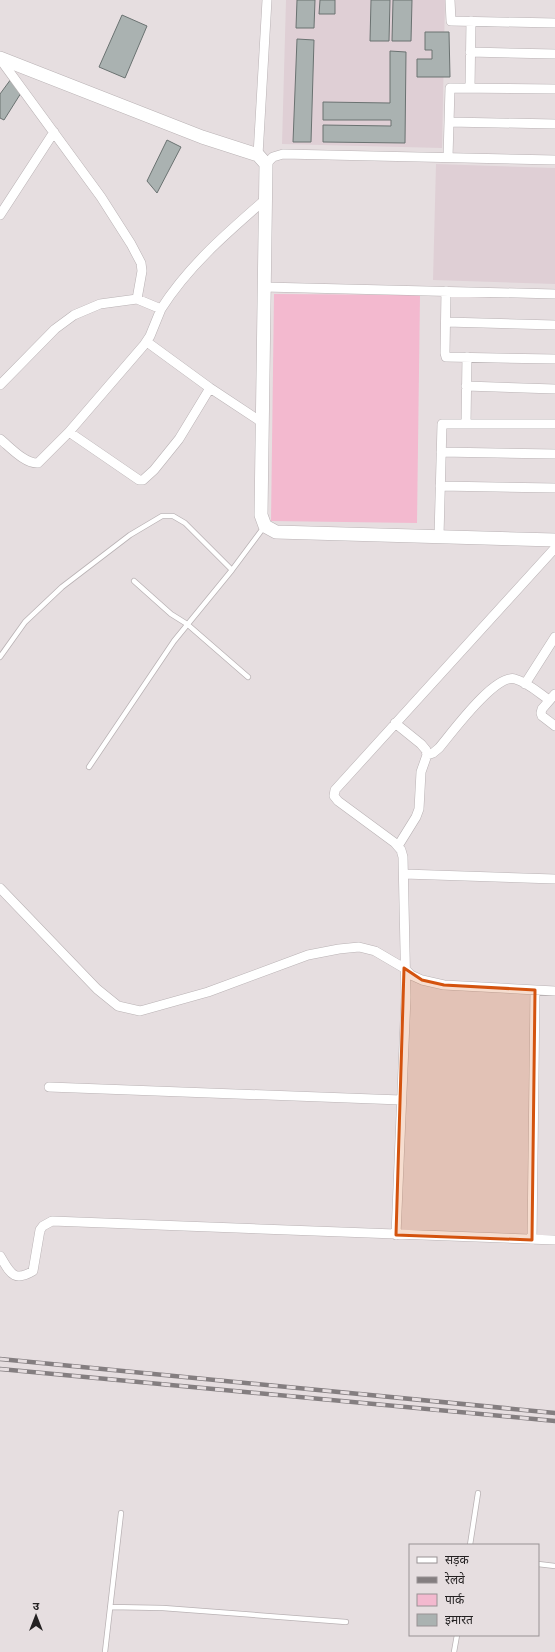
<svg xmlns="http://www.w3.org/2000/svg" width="555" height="1652" font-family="Lato,'Noto Sans Devanagari',sans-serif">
<rect width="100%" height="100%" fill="#e6dee0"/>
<!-- built -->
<path fill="#dfcfd5" d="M286 0H445L442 148 282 144Z
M436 164 555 168V284L433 280Z"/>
<!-- green -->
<path fill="#f3b9cf" d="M274 294 420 295 417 523 271 521Z"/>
<!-- building -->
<path fill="#aab2b1" stroke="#6a7271" d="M297 0H315L314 28H296Z
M320 0H335V14H319Z
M371 0H390L389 41H370Z
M393 0H412L411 41H392Z
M122 15 147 26 125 78 99 67Z
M425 32H449L450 77H417V59H432V50H425Z
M297 39 314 40 311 142H293Z
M390 51 406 52 405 143 323 142V125L391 126V120H323V102L390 103Z
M11 79 21 93 4 120 0 118V94Z
M167 140 181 147 157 193 147 181Z"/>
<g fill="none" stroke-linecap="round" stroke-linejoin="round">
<defs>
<path id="lane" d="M134 581 171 614 187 624 248 677
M0 657 25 622 62 587 130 535 162 516H173L185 523 232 570
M89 767 174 641 232 570 264 527
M470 1545 478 1493
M538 1564 555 1566
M110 1607 163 1608 346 1622
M105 1652 121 1513
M454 1652 457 1635"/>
<path id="street" d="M450 0 451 21 555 23
M470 52 555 54
M0 59 101 197 131 244 141 263 142 271 137 299
M470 88 471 21
M449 122 555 124
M258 155 267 0
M448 157 450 88 555 89
M266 164 273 157 283 154 555 160
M0 215 54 132
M264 287 555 294
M446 291 445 353 446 357 555 359
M446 322 555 325
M147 342 210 388 263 423
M0 385 55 329 74 315 100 304 137 299 161 309C189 265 228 232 267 198
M466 386 555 389
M466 424 467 357
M69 432 139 480H143L154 470 179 439 210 388
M0 439C10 447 25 464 38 463L69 432 144 345 150 336 161 309
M441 452 555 454
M440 486 555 488
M439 536 442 424H555
M525 684 555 637
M555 694 542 709 541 713 542 716 555 726
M395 723 421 744 426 750 427 755 421 772 419 809 416 817 398 846
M427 755 433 753 439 748C451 734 495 673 515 679 527 682 539 693 549 700
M404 874 555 879
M0 888 97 989 118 1006 140 1011 208 992 308 955 339 949 359 947 375 951 404 968 411 975 422 980 444 985 555 991
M49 1087 401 1100
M396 1235 406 997 403 857 401 850 395 843 338 801 334 796 335 790 555 548
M532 1240 535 990
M0 1256C10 1272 13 1283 33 1271L40 1230 43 1226 52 1221 555 1240"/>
<path id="secondary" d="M0 58 202 137 258 155 266 164 261 515 265 526 276 532 555 540"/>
</defs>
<!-- lane casing -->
<use href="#lane" stroke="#b9b2b4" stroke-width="6"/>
<!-- street casing -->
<use href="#street" stroke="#b9b2b4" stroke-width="10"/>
<!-- secondary casing -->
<use href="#secondary" stroke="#b9b2b4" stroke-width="14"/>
<!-- lane -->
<use href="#lane" stroke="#fff" stroke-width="4.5"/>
<!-- street -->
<use href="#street" stroke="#fff" stroke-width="9"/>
<!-- secondary -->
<use href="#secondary" stroke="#fff" stroke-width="13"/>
<defs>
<path id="rail" d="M0 1359 555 1413
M0 1369 555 1421"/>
</defs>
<!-- rail casing -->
<use href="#rail" stroke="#847e80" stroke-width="4.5"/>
<!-- rail -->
<use href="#rail" stroke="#e6dee0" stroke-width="3" stroke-dasharray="9" stroke-linecap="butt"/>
</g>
<!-- marked area -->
<path fill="#d4530e" fill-opacity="0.2" stroke="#d4530e" stroke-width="3" stroke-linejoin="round" d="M404 968 422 980 444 985 535 990 532 1240 396 1235Z"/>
<!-- legend -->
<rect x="409" y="1544" width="130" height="92" fill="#e6dee0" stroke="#989294"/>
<rect x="417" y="1557" width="20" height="6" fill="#ffffff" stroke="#989294"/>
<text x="445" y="1564" font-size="12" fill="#242122">सड़क</text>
<rect x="417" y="1577" width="20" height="6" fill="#847e80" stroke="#989294"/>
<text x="445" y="1584" font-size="12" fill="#242122">रेलवे</text>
<rect x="417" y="1594" width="20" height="12" fill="#f3b9cf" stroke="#989294"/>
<text x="445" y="1604" font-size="12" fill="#242122">पार्क</text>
<rect x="417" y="1614" width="20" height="12" fill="#aab2b1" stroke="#989294"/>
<text x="445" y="1624" font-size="12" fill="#242122">इमारत</text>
<!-- north arrow -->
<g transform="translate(36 1616)" stroke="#e6dee0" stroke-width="3" paint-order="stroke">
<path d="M0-3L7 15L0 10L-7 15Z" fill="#242122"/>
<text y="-6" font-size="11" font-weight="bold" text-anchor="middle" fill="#242122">उ</text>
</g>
</svg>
